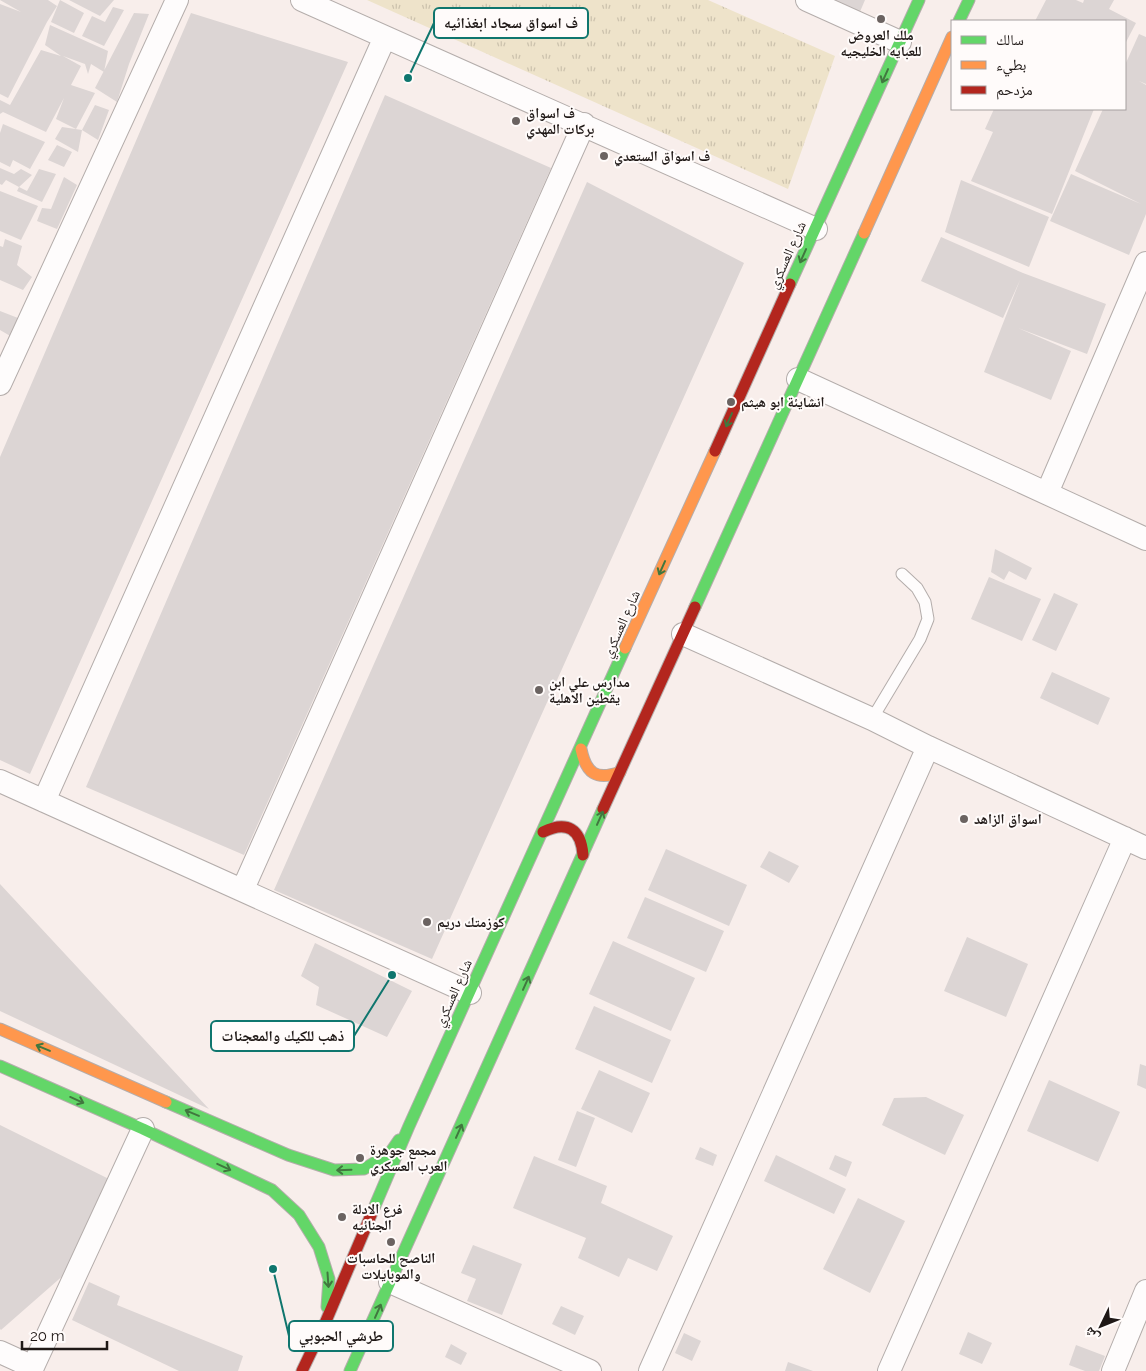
<svg xmlns="http://www.w3.org/2000/svg" width="1146" height="1371" font-family="Raleway,'Noto Naskh Arabic',sans-serif">
<defs>
<pattern id="park-tufts" width="24" height="20" patternUnits="userSpaceOnUse" patternTransform="scale(1.25)"><rect width="24" height="20" fill="#eee3ca"/><path d="M3 7l-1-3M5 7V3M7 7l1-3M15 17l-1-3M17 17v-4M19 17l1-3" fill="none" stroke="#ccc2ad"/></pattern>
</defs>
<rect width="100%" height="100%" fill="#f8eeeb"/>
<!-- park -->
<path fill="url(#park-tufts)" d="M367 0H708L835 56 788 189Z"/>
<!-- building -->
<path fill="#dcd5d4" d="M0 0H48L57 6 47 22 8 98 0 94V4L21 12Z
M60 0 84 13 74 33 51 22Z
M69 0H114L100 16Z
M828 0H865L859 14Z
M1046 0H1076L1083 3 1084 0H1114L1109 9 1136 23 1125 44V21H1035Z
M113 7 124 10 104 46 82 36 92 16 105 22Z
M134 13 149 14 129 64 117 102 95 88Z
M191 13 348 62 30 774 0 760V457Z
M50 25 108 51 104 72 91 64 88 74 85 64 63 56 81 66 71 85 95 93 76 129 56 119 64 98 46 132 3 112 0 114V100L10 105 41 50 61 56 45 45Z
M1139 34 1146 37V84L1139 81 1146 85V214L1129 255 1050 221 1071 174 1141 204 1075 171 1103 109H1125V65Z
M385 95 551 168 244 855 86 787Z
M95 105 109 110 98 140 82 130Z
M994 109H1094L1052 214 971 181 993 132 985 129Z
M3 124 45 142 30 169 13 160 10 167 0 162V133Z
M62 127 82 130 78 152 55 139Z
M57 145 72 152 64 167 48 160Z
M0 168 14 174 21 169 32 175 19 187 6 180 2 185 0 184Z
M39 169 56 174 42 202 17 191 19 187 27 191Z
M64 177 77 185 57 229 37 221 42 208 51 209Z
M961 180 1049 217 1029 267 945 232Z
M587 182 744 263 432 959 274 890Z
M0 191 38 206 21 240 0 231Z
M941 237 1023 273 1106 304 1087 354 1018 328 1071 351 1051 400 984 372 1020 280 1003 318 921 281Z
M5 239 22 246 17 265 32 277 23 290 0 280V246L3 247Z
M0 311 18 318 12 337 0 330Z
M995 549 1032 568 1026 580 1009 571 1004 580 991 572Z
M989 577 1041 599 1022 641 971 619Z
M1054 593 1078 604 1056 651 1032 640Z
M1052 672 1110 698 1098 725 1040 698Z
M666 849 747 885 729 926 648 890Z
M769 851 799 866 789 883 760 867Z
M0 884 209 1109 0 1011Z
M645 897 724 931 706 972 627 938Z
M967 937 1028 964 1006 1017 944 991Z
M613 941 695 978 671 1031 589 994Z
M315 943 412 991 387 1037 316 1005 319 987 301 976Z
M594 1006 671 1040 652 1083 575 1049Z
M1140 1064 1146 1066V1089L1137 1085Z
M599 1070 650 1093 632 1133 581 1109Z
M1049 1080 1120 1112 1098 1162 1027 1131Z
M926 1097 964 1115 945 1155 882 1125 894 1098Z
M577 1111 595 1118 576 1167 558 1160Z
M0 1125 111 1180 74 1266 1 1330 0 1329Z
M700 1147 717 1155 713 1166 695 1159Z
M776 1155 846 1189 834 1214 764 1181Z
M835 1155 852 1162 846 1177 829 1169Z
M534 1156 607 1186 601 1203 673 1236 657 1271 628 1258 619 1277 578 1258 586 1238 513 1208Z
M858 1198 905 1221 870 1293 823 1269Z
M473 1245 522 1264 502 1315 467 1301 476 1279 461 1273Z
M89 1282 120 1296 117 1305 243 1356 238 1371H179L72 1320Z
M561 1306 584 1316 575 1335 552 1324Z
M968 1332 992 1343 982 1364 959 1354Z
M684 1333 701 1341 692 1361 675 1353Z
M451 1344 467 1353 461 1365 445 1357Z
M1076 1345 1105 1356 1099 1371H1085L1069 1365Z
M788 1362 813 1371H785Z"/>
<g fill="none" stroke-linecap="round" stroke-linejoin="round">
<defs>
<path id="lane" d="M872 719 920 639 928 619 925 602 917 588 902 574"/>
<path id="street" d="M302 0 816 229
M807 0 900 42
M798 379 1146 539
M0 384 177 0
M1047 493 1146 263
M683 634 872 719 928 747 1146 848
M0 781 470 993
M44 801 385 37
M243 889 584 124
M390 1282 590 1371
M0 1352 33 1367
M31 1371 143 1129
M650 1371 928 747
M889 1371 1125 838
M1113 1371 1146 1291"/>
<path id="fast" d="M959 21 969 0
M790 284 919 0
M695 607 864 233
M0 1066 143 1129 272 1190 299 1215 319 1247 329 1279 327 1307
M166 1102 288 1155 334 1170 364 1169 390 1153 399 1140
M374 1208 409 1126 625 648
M350 1371 603 809"/>
<path id="slow" d="M864 233 952 37
M625 648 715 451
M581 749C586 773 596 781 620 772
M0 1029 166 1102"/>
<path id="jam" d="M715 451 790 284
M603 809 695 607
M543 832C567 820 581 829 583 855
M302 1371 326 1321 374 1208"/>
</defs>
<!-- lane casing -->
<use href="#lane" stroke="#b4adab" stroke-width="13"/>
<!-- street casing -->
<use href="#street" stroke="#b4adab" stroke-width="24"/>
<!-- fast casing -->
<use href="#fast" stroke="#b4adab" stroke-width="13"/>
<!-- slow casing -->
<use href="#slow" stroke="#b4adab" stroke-width="13"/>
<!-- jam casing -->
<use href="#jam" stroke="#b4adab" stroke-width="13"/>
<!-- lane -->
<use href="#lane" stroke="#fefcfc" stroke-width="11"/>
<!-- street -->
<use href="#street" stroke="#fefcfc" stroke-width="22"/>
<!-- fast -->
<use href="#fast" stroke="#63d668" stroke-width="11"/>
<!-- slow -->
<use href="#slow" stroke="#ff974d" stroke-width="11"/>
<!-- jam -->
<use href="#jam" stroke="#b3261e" stroke-width="11"/>
</g>
<!-- one-way arrows -->
<defs><path id="oneway-shaft" d="M-6 0H5M1.5-3L5.5 0L1.5 3" fill="none" stroke-width="1.6" stroke-linecap="round" stroke-linejoin="round" transform="scale(1.25)"/></defs>
<g stroke="#41773f">
<use href="#oneway-shaft" transform="translate(885 76) rotate(114)"/>
<use href="#oneway-shaft" transform="translate(803 256) rotate(114)"/>
<use href="#oneway-shaft" transform="translate(729 420) rotate(114)"/>
<use href="#oneway-shaft" transform="translate(662 568) rotate(114)"/>
<use href="#oneway-shaft" transform="translate(600 818) rotate(-66)"/>
<use href="#oneway-shaft" transform="translate(526 983) rotate(-66)"/>
<use href="#oneway-shaft" transform="translate(43 1048) rotate(-157)"/>
<use href="#oneway-shaft" transform="translate(77 1100) rotate(24)"/>
<use href="#oneway-shaft" transform="translate(192 1113) rotate(-157)"/>
<use href="#oneway-shaft" transform="translate(459 1131) rotate(-66)"/>
<use href="#oneway-shaft" transform="translate(224 1167) rotate(25)"/>
<use href="#oneway-shaft" transform="translate(344 1170) rotate(178)"/>
<use href="#oneway-shaft" transform="translate(328 1280) rotate(86)"/>
<use href="#oneway-shaft" transform="translate(378 1311) rotate(-66)"/>
</g>
<!-- markers -->
<g fill="#6b6361" stroke="#fffbfa" stroke-width="2">
<circle cx="881" cy="19" r="5"/>
<circle cx="516" cy="121" r="5"/>
<circle cx="604" cy="156" r="5"/>
<circle cx="731" cy="402" r="5"/>
<circle cx="539" cy="690" r="5"/>
<circle cx="964" cy="819" r="5"/>
<circle cx="427" cy="922" r="5"/>
<circle cx="360" cy="1158" r="5"/>
<circle cx="342" cy="1217" r="5"/>
<circle cx="391" cy="1242" r="5"/>
</g>
<g text-anchor="middle" stroke-width="4" stroke-linejoin="round" paint-order="stroke">
<!-- poi labels -->
<g font-size="14" font-weight="bold" fill="#1f1816" stroke="#fffbfa" text-anchor="start">
<text x="881" y="40" text-anchor="middle">ملك العروض<tspan x="881" dy="16">للعبايه الخليجيه</tspan></text>
<text x="526" y="118">ف اسواق<tspan x="526" dy="16">بركات المهدي</tspan></text>
<text x="614" y="161">ف اسواق الستعدي</text>
<text x="741" y="407">انشايئة ابو هيثم</text>
<text x="549" y="687">مدارس علي ابن<tspan x="549" dy="16">يقطين الاهلية</tspan></text>
<text x="974" y="824">اسواق الزاهد</text>
<text x="437" y="927">كوزمتك دريم</text>
<text x="370" y="1155">مجمع جوهرة<tspan x="370" dy="16">العرب العسكري</tspan></text>
<text x="352" y="1214">فرع الادلة<tspan x="352" dy="16">الجنائيه</tspan></text>
<text x="391" y="1263" text-anchor="middle">الناصح للحاسبات<tspan x="391" dy="16">والموبايلات</tspan></text>
</g>
<!-- street labels -->
<g font-size="14" fill="#1f1816" stroke="#fffbfa">
<text transform="translate(787 255) rotate(-66)" y="5">شارع العسكري</text>
<text transform="translate(621 624) rotate(-66)" y="5">شارع العسكري</text>
<text transform="translate(453 993) rotate(-66)" y="5">شارع العسكري</text>
</g>
</g>
<!-- callouts -->
<path fill="none" stroke="#0f766e" stroke-width="2" d="M408 78L434 23M392 975L354 1036M273 1269L289 1336"/>
<g fill="#0f766e" stroke="#fffbfa" stroke-width="2">
<circle cx="408" cy="78" r="5"/>
<circle cx="392" cy="975" r="5"/>
<circle cx="273" cy="1269" r="5"/>
</g>
<g fill="#fffbfa" stroke="#0f766e" stroke-width="2">
<rect x="434" y="8" width="154" height="30" rx="5"/>
<rect x="211" y="1021" width="143" height="30" rx="5"/>
<rect x="289" y="1321" width="104" height="30" rx="5"/>
</g>
<g font-size="15" text-anchor="middle" font-weight="bold" fill="#1f1816">
<text x="511" y="28">ف اسواق سجاد ابغذائيه</text>
<text x="283" y="1041">ذهب للكيك والمعجنات</text>
<text x="341" y="1341">طرشي الحبوبي</text>
</g>
<!-- legend -->
<rect x="951" y="20" width="175" height="90" fill="#fffbfa" stroke="#a5a09f"/>
<rect x="961" y="36" width="25" height="8" fill="#63d668" stroke="#a5a09f"/>
<text x="996" y="45" font-size="15" fill="#1f1816">سالك</text>
<rect x="961" y="61" width="25" height="8" fill="#ff974d" stroke="#a5a09f"/>
<text x="996" y="70" font-size="15" fill="#1f1816">بطيء</text>
<rect x="961" y="86" width="25" height="8" fill="#b3261e" stroke="#a5a09f"/>
<text x="996" y="95" font-size="15" fill="#1f1816">مزدحم</text>
<!-- north arrow -->
<g transform="translate(1101 1326) rotate(227)" stroke="#fffbfa" stroke-width="4" paint-order="stroke">
<path d="M0-4L9 19L0 12L-9 19Z" fill="#1f1816"/>
<text y="-8" font-size="14" font-weight="bold" text-anchor="middle" fill="#1f1816">ش</text>
</g>
<!-- scale -->
<path d="M22 1341v8h85v-8" fill="none" stroke="#1f1816" stroke-width="2.5"/>
<text x="30" y="1341" font-size="15" fill="#1f1816" stroke="#fffbfa" stroke-width="4" paint-order="stroke">20 m</text>
</svg>
